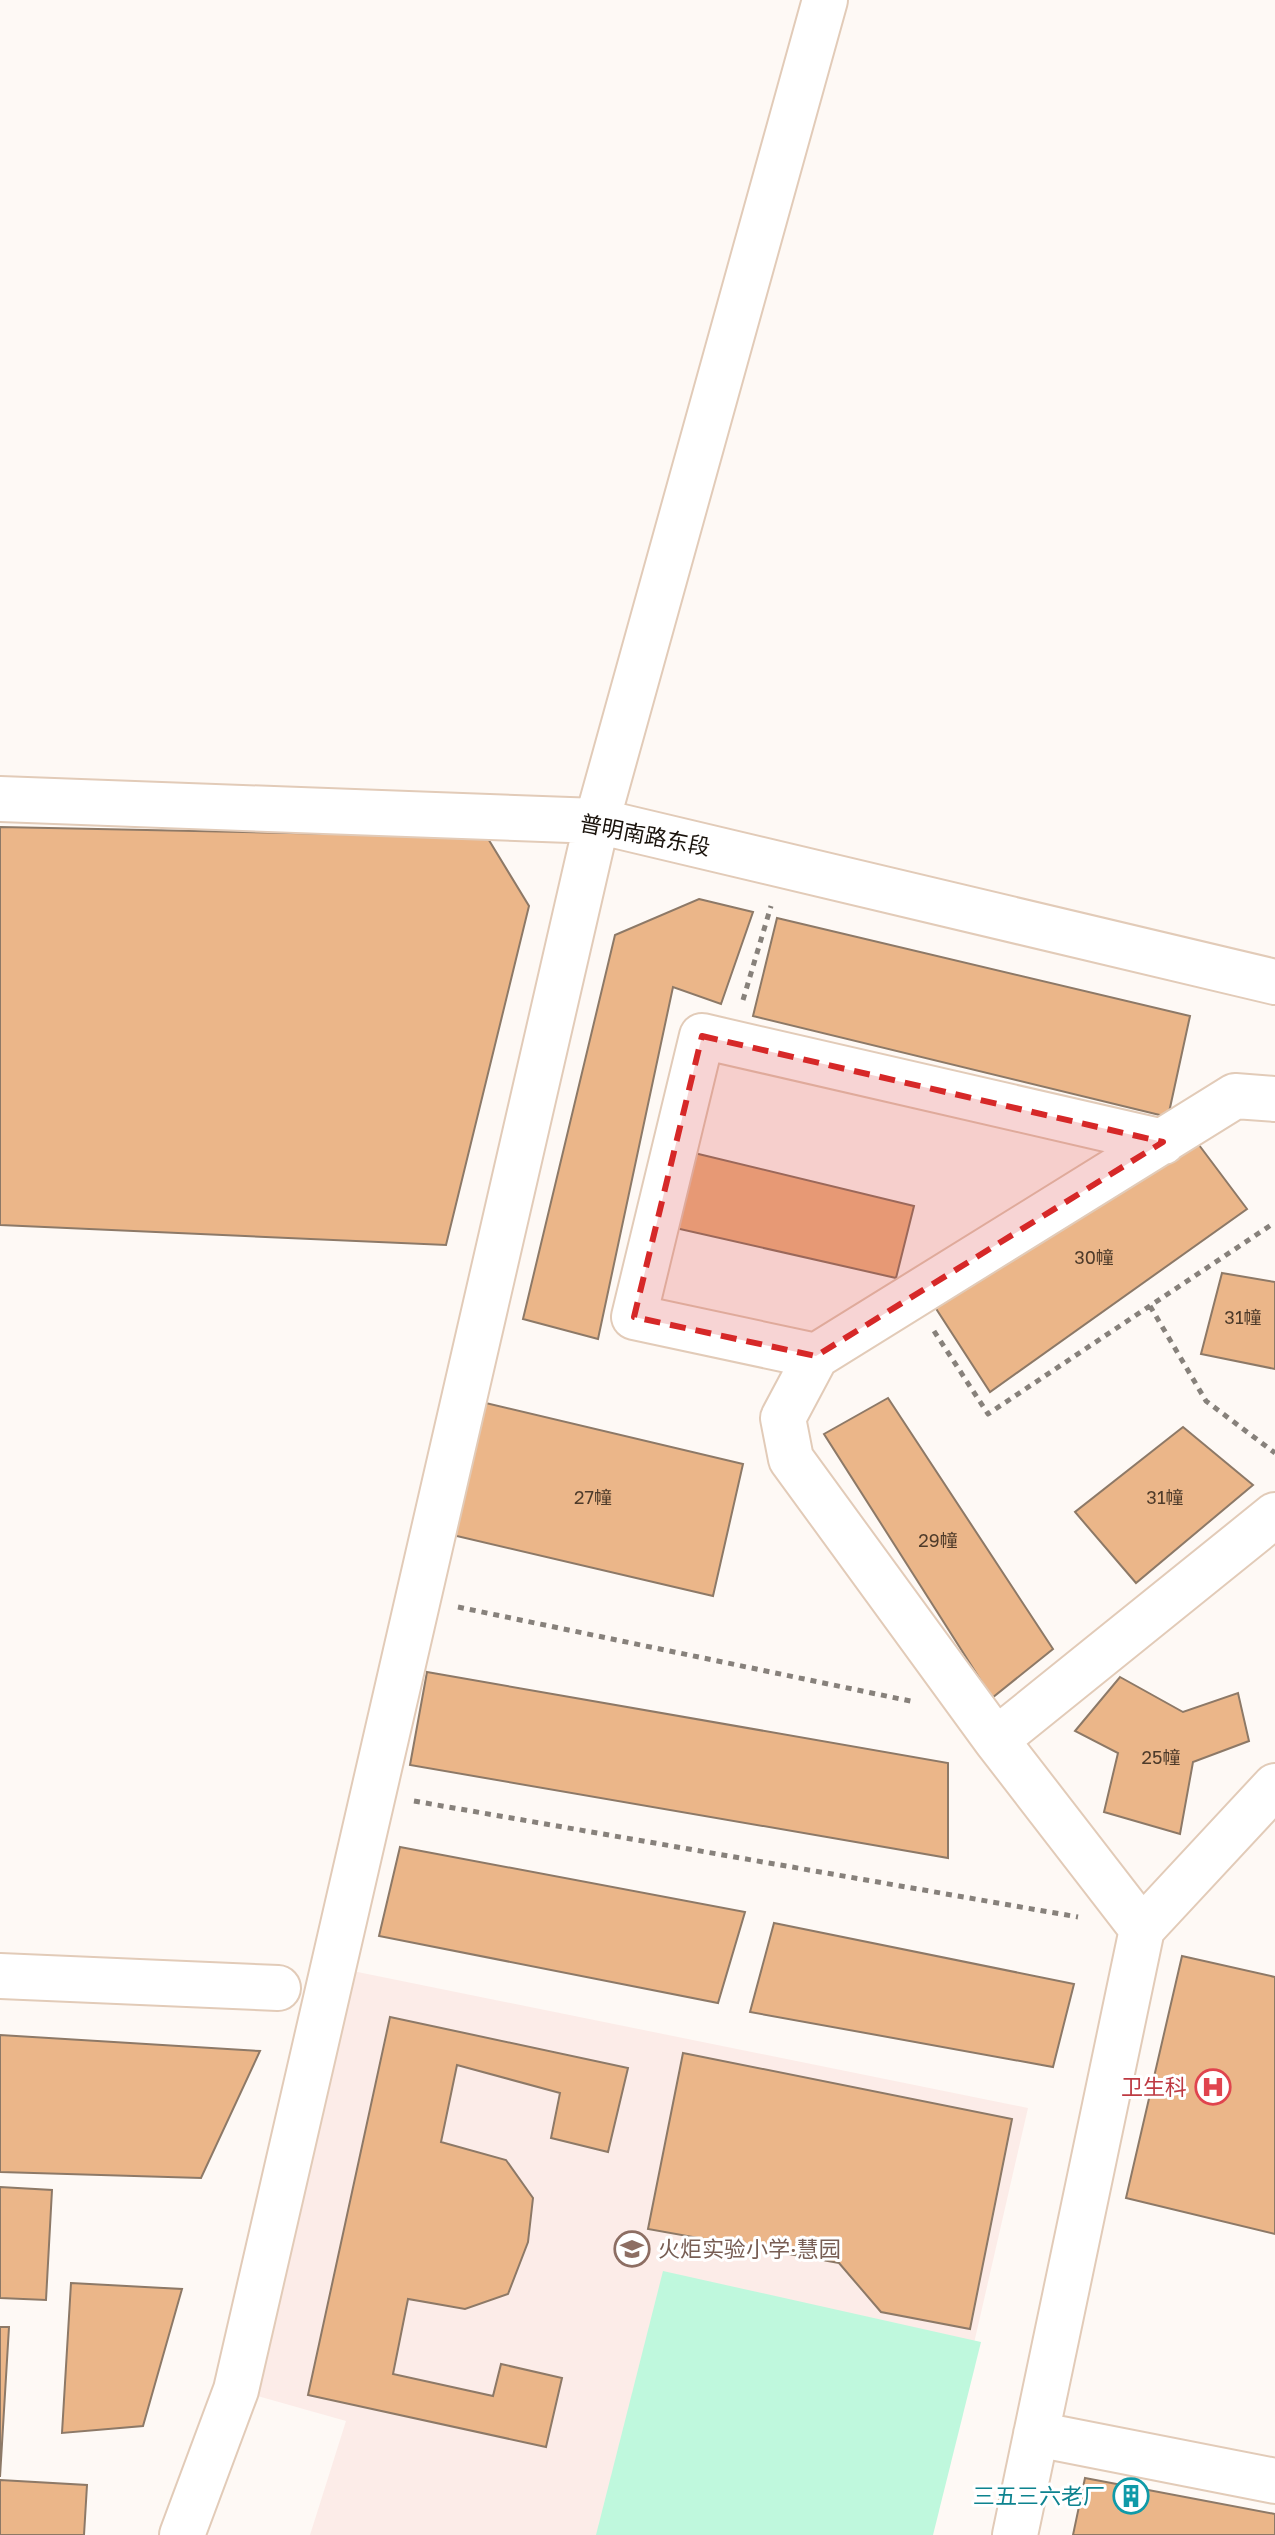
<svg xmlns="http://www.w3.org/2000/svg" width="1275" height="2535" font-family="'Golos Text','Noto Sans SC',sans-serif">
<rect width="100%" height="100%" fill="#fef9f5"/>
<!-- education -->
<path fill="#fcece8" d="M333 1967 1028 2108 930 2535H310L346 2421 236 2390Z"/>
<!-- green -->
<path fill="#bff8dd" d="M663 2271 981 2342 933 2535H596Z"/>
<!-- building -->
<path fill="#ebb689" stroke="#8d7967" stroke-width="2" d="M0 827 487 837 529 906 446 1245 0 1225Z
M699 899 753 912 721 1004 673 987 598 1339 523 1319 615 935Z
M777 918 1190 1016 1168 1117 753 1016Z
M1193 1137 1247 1209 990 1392 935 1307Z
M686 1151 914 1206 896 1278 671 1227Z
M1222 1273 1275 1282V1369L1201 1354Z
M888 1398 1053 1649 992 1698 824 1434Z
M473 1400 743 1464 713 1596 444 1533Z
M1183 1427 1253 1485 1136 1583 1075 1512Z
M427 1672 948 1763V1858L410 1765Z
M1120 1677 1183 1712 1238 1693 1249 1741 1193 1762 1180 1834 1104 1812 1118 1753 1075 1731Z
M400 1847 745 1912 718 2003 379 1936Z
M774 1923 1074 1984 1053 2067 750 2012Z
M1182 1956 1275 1977V2234L1126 2198Z
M390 2017 628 2068 608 2152 551 2138 560 2093 457 2065 441 2142 506 2160 533 2198 528 2242 508 2294 465 2309 408 2299 393 2374 493 2396 501 2364 562 2378 546 2447 308 2395Z
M0 2035 260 2051 201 2178 0 2172Z
M683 2053 1012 2119 970 2329 881 2312 839 2263 648 2229Z
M0 2187 52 2190 46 2300 0 2298Z
M71 2283 182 2289 143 2426 62 2433Z
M0 2327H9L0 2477Z
M1085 2478 1275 2514V2535H1073Z
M0 2480 87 2485 84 2535H0Z"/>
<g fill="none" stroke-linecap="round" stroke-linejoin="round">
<defs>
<path id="street" d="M0 799 597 821 1275 982
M1275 1099 1235 1096 816 1356 783 1418 791 1459 996 1740 1275 1515
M816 1356 634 1317 702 1036 1163 1142
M996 1740 1142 1929
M0 1976 278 1988
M1036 2434 1275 2481
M182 2535 236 2390 597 821 825 0
M1015 2535 1142 1929 1275 1786"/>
</defs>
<!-- street casing -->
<use href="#street" stroke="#e2cbb8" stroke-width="48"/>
<!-- path -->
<path stroke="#87817b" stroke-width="5" stroke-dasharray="6 6" stroke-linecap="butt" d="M743 1000 771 906
M1150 1306 1206 1401 1275 1453
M934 1331 988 1414 1271 1225 1275 1226
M458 1607 915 1702
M414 1801 1078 1917"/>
<!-- street -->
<use href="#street" stroke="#fff" stroke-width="44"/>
</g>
<!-- marked area -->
<path fill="#d62828" fill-opacity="0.2" stroke="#d62828" stroke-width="6" stroke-dasharray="16 10" stroke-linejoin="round" d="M702 1036 1163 1142 816 1356 634 1317Z"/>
<!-- icons -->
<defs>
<symbol id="hospital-ring" viewBox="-11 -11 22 22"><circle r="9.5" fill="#fff" stroke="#e0444e" stroke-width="1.5"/><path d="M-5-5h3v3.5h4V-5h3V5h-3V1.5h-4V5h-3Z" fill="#e0444e"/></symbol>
<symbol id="school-ring" viewBox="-11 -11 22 22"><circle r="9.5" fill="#fff" stroke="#8d6e63" stroke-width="1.5"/><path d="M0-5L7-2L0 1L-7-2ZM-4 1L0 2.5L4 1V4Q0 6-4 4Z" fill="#8d6e63"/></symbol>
<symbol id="building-ring" viewBox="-11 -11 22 22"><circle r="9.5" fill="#fff" stroke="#0f9aa8" stroke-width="1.5"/><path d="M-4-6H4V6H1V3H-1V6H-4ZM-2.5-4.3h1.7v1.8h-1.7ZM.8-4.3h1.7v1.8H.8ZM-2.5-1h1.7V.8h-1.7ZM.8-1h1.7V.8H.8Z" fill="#0f9aa8"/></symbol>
</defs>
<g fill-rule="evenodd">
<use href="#hospital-ring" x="1193" y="2067" width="40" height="40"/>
<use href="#school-ring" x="612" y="2229" width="40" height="40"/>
<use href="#building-ring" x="1111" y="2476" width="40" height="40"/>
</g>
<g text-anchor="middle" stroke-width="6" stroke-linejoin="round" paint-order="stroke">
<!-- number labels -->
<g font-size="18" fill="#4e3b2a">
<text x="1094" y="1264">30幢</text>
<text x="1243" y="1324">31幢</text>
<text x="593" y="1504">27幢</text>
<text x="1165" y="1504">31幢</text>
<text x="938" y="1547">29幢</text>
<text x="1161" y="1764">25幢</text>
</g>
<!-- street labels -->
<g font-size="22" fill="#19120b" stroke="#fff">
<text transform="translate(645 835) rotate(11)" y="8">普明南路东段</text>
</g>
<!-- health labels -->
<g font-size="22" fill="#be3a42" stroke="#fff" text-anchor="end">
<text x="1187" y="2095">卫生科</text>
</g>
<!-- education labels -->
<g font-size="22" fill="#785e54" stroke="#fff" text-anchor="start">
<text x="658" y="2257">火炬实验小学·慧园</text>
</g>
<!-- culture labels -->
<g font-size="22" fill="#0d838f" stroke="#fff" text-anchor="end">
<text x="1105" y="2504">三五三六老厂</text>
</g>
</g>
</svg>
